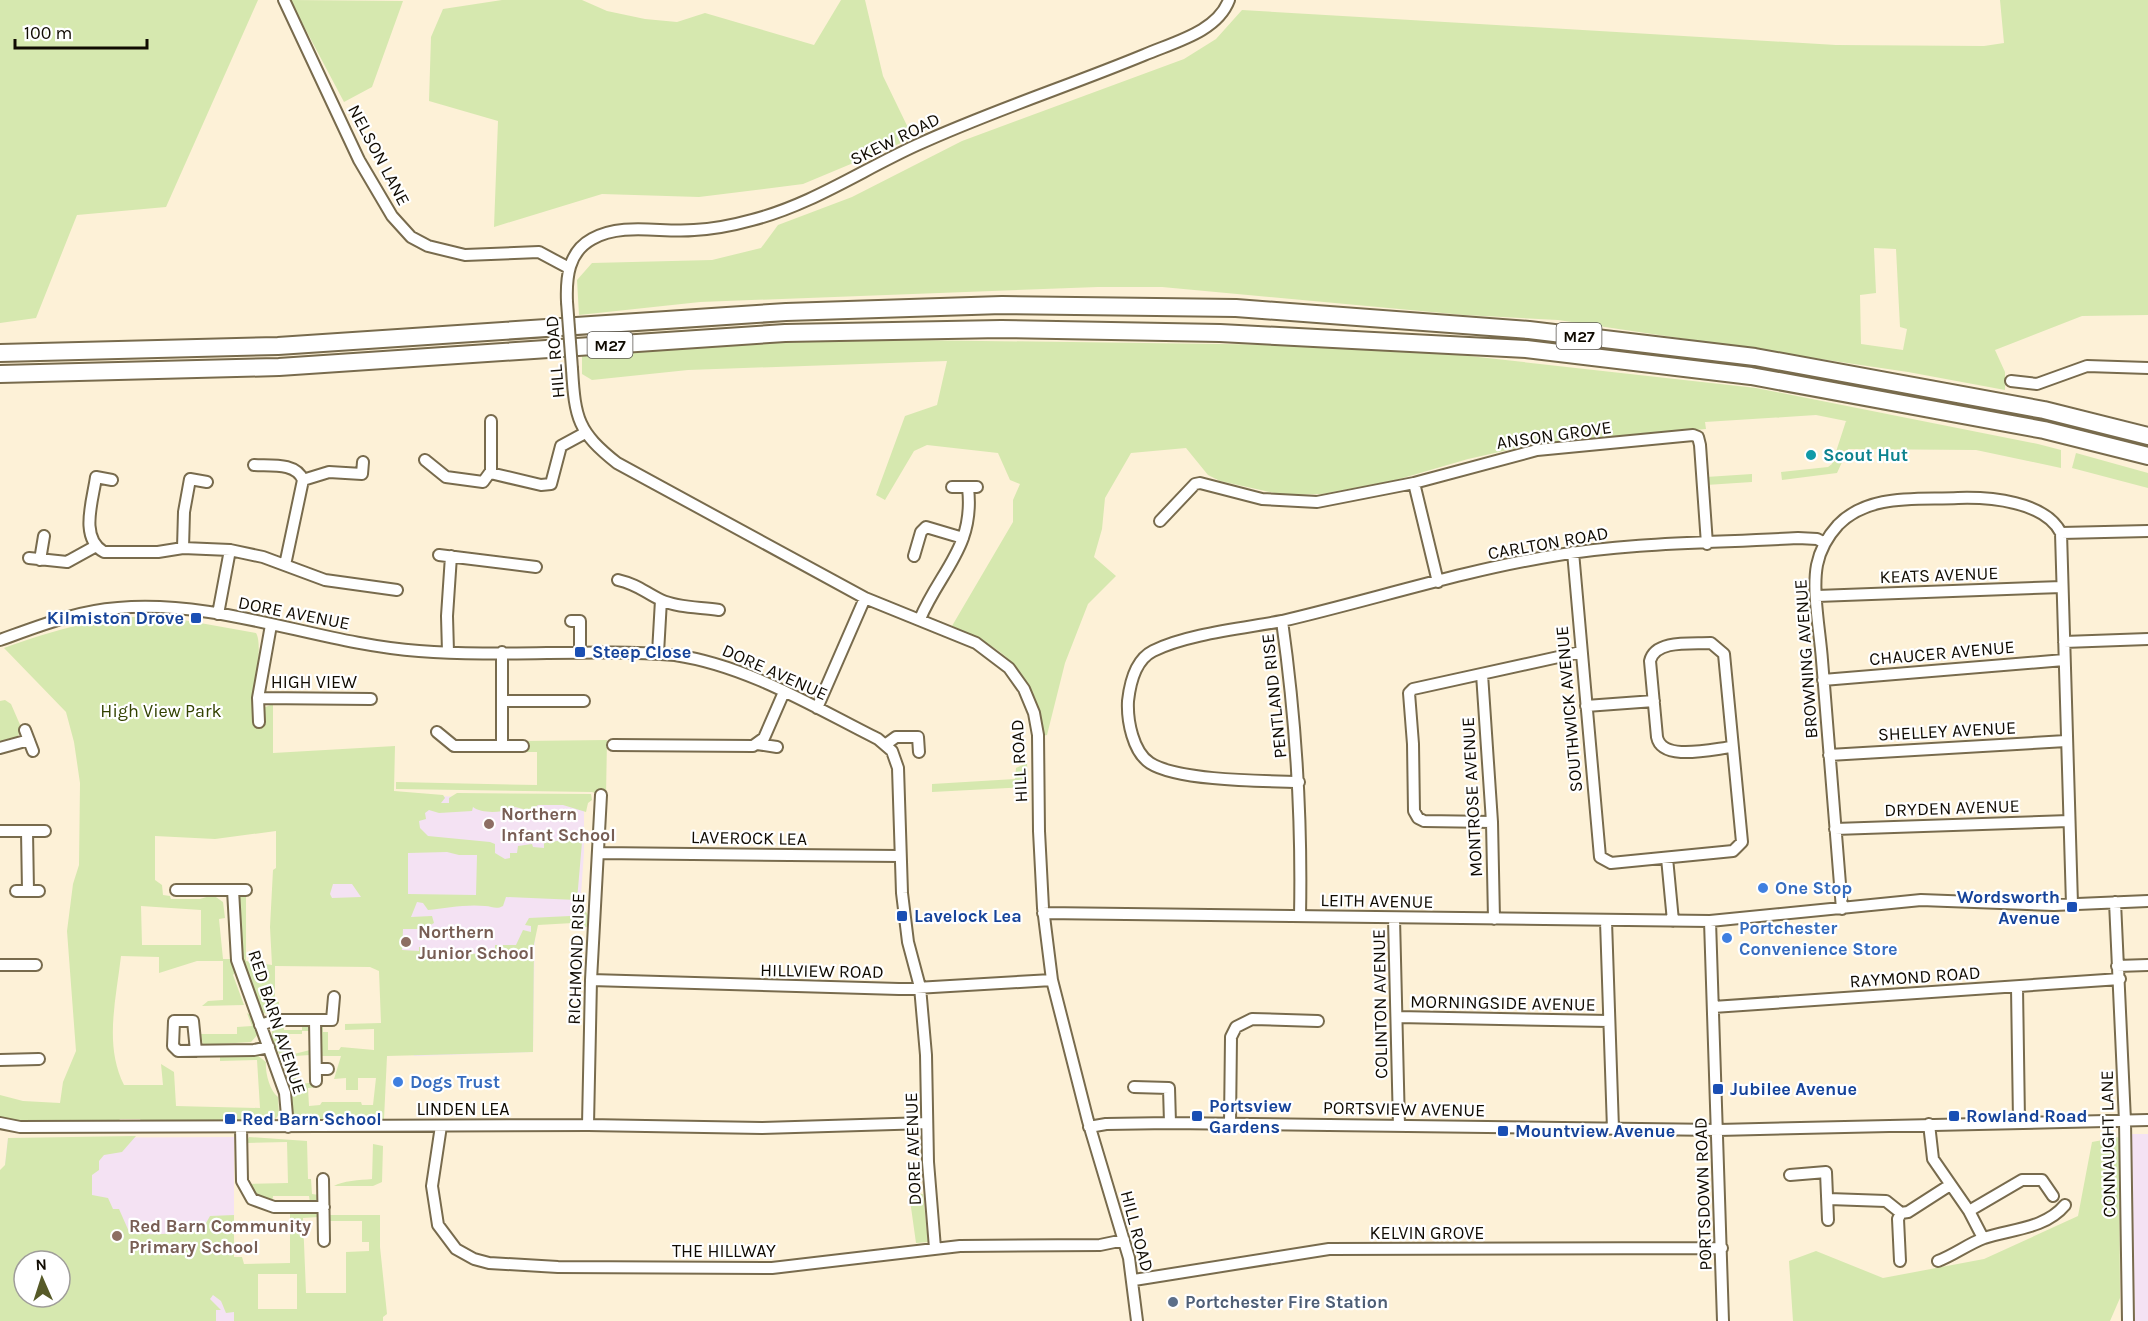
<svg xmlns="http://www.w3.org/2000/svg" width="2148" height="1321" font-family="Karla,sans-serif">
<rect width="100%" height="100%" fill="#fdf1d7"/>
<!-- education -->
<path fill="#f4e2f3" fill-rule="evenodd" d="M393 795 584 800V852L579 923H535L533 1052 414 1056 390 975 276 879Z
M2130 1134H2148V1321H2135Z
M234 1137V1321H0V1211L8 1138ZM24 1261H60V1297H24Z"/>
<!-- green -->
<path fill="#d6e8af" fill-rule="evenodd" d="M0 0H258L166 207 77 215 36 318 0 323Z
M290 0 403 1 372 87 344 102Z
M502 0H582L607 11 645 19 677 22 705 13 814 45 841 0H865L883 76 913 138 803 184 699 197 602 194 494 227 498 121 429 101 431 37 443 9Z
M2000 0H2148V315L2082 316 1995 350 2005 372V390L1908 372 1558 320 1464 315 1162 287H1098L700 302 579 315 577 280 592 263 712 260 761 248 778 225 852 197 962 141 1184 59 1216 39 1242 10 1836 45 1984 46 2004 43ZM1874 248 1896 249 1900 327 1907 329 1903 350 1861 344 1860 295 1876 293Z
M832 339 1301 345 1451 354 1756 388 2038 444 2061 450V468L1976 450 1848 449 1837 473 1782 480 1781 472 1828 467 1832 464 1846 421 1851 422 1816 415 1705 422 1706 429 1540 443 1468 459 1396 480 1322 494 1284 495 1220 481 1208 475 1186 448 1131 453 1105 498 1102 529 1094 557 1116 576 1088 604 1065 663 1047 735 1042 736C1034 671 1009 651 952 626L1013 522V500L1020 484 1010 480 998 453 927 445 914 451 885 500 876 495 905 416 937 405 947 361 688 370 592 380 582 374V355Z
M2076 453 2148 473V488L2072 468Z
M1752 474V482L1706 485V477Z
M161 616 256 633C264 645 252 701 253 724H261L263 708 273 704V753L395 746 394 791 443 795 445 798 441 803H449V798L457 793 591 794 592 800 588 803 586 812 563 805H538L531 811 515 807C504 813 482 814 473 807L472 811 439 813 429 810 425 813 426 819 419 821 420 828 428 836 490 842 495 844V853L505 859 510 858V853H517L518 846 532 844 533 847 544 848V843L576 838 582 842 577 900 506 897 503 906C496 910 492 906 485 906 467 904 445 908 428 910L423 903 417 902 411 917 432 916 434 923 423 929H403L402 950 419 951V947H423V953L495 954V945H516L523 930 531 932V926L525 925 529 918 570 916 578 912 577 907 584 908 590 919 588 927H578L573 923 538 925 534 944 533 1052 387 1056 384 1119 297 1121C288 1112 292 1100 292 1089 293 1072 278 1053 271 1040L272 1031 283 1023 284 1030H302V1023L309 1027 310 1031H302V1034H284L286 1056 310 1050V1055L295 1056 296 1085 320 1081V1087L308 1088 309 1106 320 1105 322 1102H361L362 1105H373L376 1078H358V1090H346V1078L334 1079 341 1056H321L320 1026 323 1023V1032H328V1050H339L341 1047 374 1050V1029L345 1030V1024L381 1023 379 971 370 967 275 966V1001L279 1002V1016L263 1013 242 964 237 898 246 894V961L272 965 270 927 273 870 276 868V831L215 839 155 836V880L162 885 163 895 170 896 171 899H200L213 895 223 902 225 918 219 919 223 959H234L236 971 233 975 244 1005 202 1006 208 1001 223 1000V961H197L159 973V957L121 956C116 1000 104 1045 124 1085H163L161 1064 174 1072 176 1106 260 1108 257 1060 220 1061V1055H257L266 1062C265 1071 269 1090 278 1097L279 1114 274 1121C264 1122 249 1126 239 1124 226 1120 209 1117 196 1125H144L140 1119H120L115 1125 0 1121V1095L23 1101 60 1103 63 1082 76 1051 67 931 73 884 79 865 80 783 74 742 66 712 4 648C56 629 104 616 161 616ZM447 852 459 855H477L476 895 408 894V853ZM333 884H352L361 897 332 898 330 894ZM141 906 201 910V945H142Z
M5 700 11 704 21 727 18 737 0 742V701Z
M607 740 606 796 592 792 396 789V782L537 785V752H523V741Z
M1027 763 1028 787 932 792V784L1015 779 1016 768Z
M247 1013 252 1016 259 1033 251 1042 203 1045 201 1034H237V1027L252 1026Z
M136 1136 122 1152 104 1155 99 1161V1170L92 1175V1195L108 1198 113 1209H119L130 1234C142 1233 158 1236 169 1233 178 1230 181 1225 192 1225L193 1232H201L210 1216 234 1215V1257H242L244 1264 290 1263V1211H314L319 1217 303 1218 306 1293H346V1252L369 1251V1242H362V1221H326V1215H380V1247L387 1314 383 1317V1321H234V1312L226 1313 221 1301 213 1295 210 1299 221 1310H216V1321H0V1170L5 1165 8 1138ZM24 1261H60V1297H24ZM258 1274H297V1309H258Z
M249 1137 307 1141 308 1179H311L312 1194 319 1195 318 1199 310 1203 309 1196H273L272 1204 256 1197 247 1184 288 1183 287 1142 246 1143Z
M2119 1137 2120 1298 2110 1321H1793L1789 1261 1816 1251 1883 1278 1984 1259 2078 1216 2092 1142Z
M373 1144 383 1146 382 1182 373 1186H334C342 1181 360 1180 372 1179Z
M909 1193 923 1194 928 1242 916 1243Z"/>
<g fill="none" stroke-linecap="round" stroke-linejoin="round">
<defs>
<path id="minor" d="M284 0 359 160 392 216 411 237 428 246 465 255 539 252 569 268
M567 302C566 278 568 252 592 239 622 222 661 233 694 230 714 229 734 225 752 220 811 205 862 170 917 145 991 111 1069 86 1144 55 1174 42 1217 32 1229 0
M572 369C575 419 578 432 617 463L865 598 976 643 1009 668 1024 689 1034 713 1038 735 1039 831 1043 908 1052 980 1088 1121 1129 1258 1137 1321
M2011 381 2037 384 2087 366 2148 368
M425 460 446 477 483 482 491 471V421
M254 465C270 466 296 462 303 480
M490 473 541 485 551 484 561 446 585 433
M112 480 96 477C93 500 79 538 104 552H158L183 548 230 550 263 557 325 580 397 590
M1414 483 1438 582
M952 487H977
M1160 521 1195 484 1200 483 1262 499 1317 502 1414 483 1537 450 1693 435 1698 437 1700 445 1707 544
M2061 533 2148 531
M183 548 184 512 190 479 207 482
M1573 552 1600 857 1611 863 1733 851 1742 842 1724 654 1711 643C1693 644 1655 639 1650 661L1657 737C1662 762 1712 749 1732 747
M439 555 536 567
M914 556 921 532 926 527 963 538
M29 558 67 562 96 546
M40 560 44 536
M285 565 303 480 329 472 362 474 363 462
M618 580C639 585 644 592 661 600 678 608 701 607 719 610
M1817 596 2062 587
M218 614 230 550
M920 619C940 571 975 547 968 488
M571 621H580V652
M1282 621C1372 600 1461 571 1552 556 1633 542 1716 543 1798 538L1817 539 1825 543
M0 640C39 626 76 611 118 608 220 599 319 644 419 651 504 658 590 648 675 655 748 666 812 706 878 739L892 751 898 768 902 893 908 942 920 987 926 1055 928 1162 935 1248
M2064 642 2148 639
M448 652 447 616 451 556
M658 653 661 600
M1482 674 1492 822 1494 919
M1823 680 2064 660
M258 698 371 699
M502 701H584
M1586 706 1654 701
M817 708 865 598
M259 722 258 698 271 625
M25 730 33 751
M437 732 454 746H523
M757 744 777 747
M613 745 753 746 764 738 784 692
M885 745 896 737H918L919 752
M502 746V652
M0 748 29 740
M1829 755 2066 741
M1299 782C1264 781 1178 781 1150 763 1133 752 1127 721 1128 701 1130 683 1135 660 1153 651 1186 634 1245 628 1282 621 1296 720 1302 816 1300 916
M1492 822 1424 821 1418 818 1414 811 1413 744 1409 693 1413 689 1581 652
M1835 829 2069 821
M0 831H45
M27 831 28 891
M598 853 900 856
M1667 858 1673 921
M176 890H246
M233 890 237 960 285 1093 288 1127
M16 891H39
M2115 902 2125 1121 2128 1321
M1842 909C1835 826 1828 743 1822 660 1820 632 1812 592 1817 565 1820 550 1828 536 1838 525 1869 493 1918 500 1958 498 1989 497 2045 501 2061 533L2072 904
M1043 913 1710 921 1921 900 2054 905 2148 901
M1394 918 1399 1126
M1606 921 1613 1129
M1710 921 1723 1321
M0 965H36
M2117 966 2148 965
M591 980 899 989 1052 980
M2017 987 2019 1121
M1713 1007 2120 979
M1397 1017 1609 1021
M315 1020 316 1081
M260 1025 276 1020H332L334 997
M196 1051 193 1021H174L173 1046 178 1051 254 1050 269 1047
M0 1060 39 1059
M316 1069H328
M1134 1087 1169 1088 1170 1123
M0 1123 20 1127 588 1125 762 1128 927 1123
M1230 1123 1231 1037 1236 1027 1252 1019 1318 1021
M1929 1124 1933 1159 1969 1211 1983 1238
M588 1125 591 980 601 795
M441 1126 432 1186 438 1225 456 1249 474 1259 489 1263 558 1267 772 1268 960 1246 1100 1245 1124 1240
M1089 1127 1106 1124 1170 1123 1718 1130 2148 1120
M241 1128 242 1181 252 1199 274 1207H324
M1790 1175 1826 1172 1828 1220
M323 1179 324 1241
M1829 1199 1886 1201 1901 1213 1908 1212 1950 1185
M1969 1211 2022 1180H2042L2053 1196
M1900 1261 1898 1219 1901 1213
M1938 1261C1954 1255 1968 1244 1984 1238 2011 1229 2045 1229 2065 1205
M1134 1280 1329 1249 1722 1248"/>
<path id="highway" d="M0 353 278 346 786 312 1002 305 1236 308 1529 330 1755 357 2044 410 2148 436
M0 374 279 367 785 333 1001 329 1220 333 1526 349 1751 376 2044 430 2148 456"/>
</defs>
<!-- minor casing -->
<use href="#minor" stroke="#786b4d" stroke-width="14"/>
<!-- highway casing -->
<use href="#highway" stroke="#786b4d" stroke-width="20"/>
<!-- minor -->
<use href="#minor" stroke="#fff" stroke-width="10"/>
<!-- highway -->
<use href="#highway" stroke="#fff" stroke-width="16"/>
<defs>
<path id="minor-bridge" d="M567 302 572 369"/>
</defs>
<!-- minor-bridge casing -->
<use href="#minor-bridge" stroke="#786b4d" stroke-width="14" stroke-linecap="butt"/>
<!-- minor-bridge -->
<use href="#minor-bridge" stroke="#fff" stroke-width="10"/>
</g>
<!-- markers -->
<circle fill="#0f9aa8" stroke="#fff" stroke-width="2" cx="1811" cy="455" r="6"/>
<g fill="#1a4fb4" stroke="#fff" stroke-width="2">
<rect x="190" y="612" width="12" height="12" rx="3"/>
<rect x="574" y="646" width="12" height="12" rx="3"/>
<rect x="2066" y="901" width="12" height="12" rx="3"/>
<rect x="896" y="910" width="12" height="12" rx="3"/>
<rect x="1712" y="1083" width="12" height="12" rx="3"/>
<rect x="1191" y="1110" width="12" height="12" rx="3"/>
<rect x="1948" y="1110" width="12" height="12" rx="3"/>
<rect x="224" y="1113" width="12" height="12" rx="3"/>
<rect x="1497" y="1125" width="12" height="12" rx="3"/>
</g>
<g fill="#8d6e63" stroke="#fff" stroke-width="2">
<circle cx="489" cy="824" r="6"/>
<circle cx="406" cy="942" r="6"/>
<circle cx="117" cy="1236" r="6"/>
</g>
<g fill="#3f7fe0" stroke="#fff" stroke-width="2">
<circle cx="1763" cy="888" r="6"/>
<circle cx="1727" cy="938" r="6"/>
<circle cx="398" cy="1082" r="6"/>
</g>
<circle fill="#5c6f8a" stroke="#fff" stroke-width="2" cx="1173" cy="1302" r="6"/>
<g text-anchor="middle" stroke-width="4.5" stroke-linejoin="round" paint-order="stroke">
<!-- shield labels -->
<g fill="#fff" stroke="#58544e" stroke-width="1.5">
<rect x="1556.5" y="323" width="45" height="26" rx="4.5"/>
<rect x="587.5" y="332" width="45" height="26" rx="4.5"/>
</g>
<g font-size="16" font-weight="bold" fill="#100b02">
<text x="1579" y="342">M27</text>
<text x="610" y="351">M27</text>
</g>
<!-- street labels -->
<g font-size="18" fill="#100b02" stroke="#fff">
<text transform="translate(895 139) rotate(-26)" y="6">SKEW ROAD</text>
<text transform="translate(379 155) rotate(62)" y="6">NELSON LANE</text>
<text transform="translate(555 357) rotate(-95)" y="6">HILL ROAD</text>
<text transform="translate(1554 435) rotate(-8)" y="6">ANSON GROVE</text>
<text transform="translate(1548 543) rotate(-10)" y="6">CARLTON ROAD</text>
<text transform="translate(1939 575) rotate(-2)" y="6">KEATS AVENUE</text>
<text transform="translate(294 613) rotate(11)" y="6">DORE AVENUE</text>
<text transform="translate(1942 653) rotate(-5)" y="6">CHAUCER AVENUE</text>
<text transform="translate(1806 659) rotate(-94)" y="6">BROWNING AVENUE</text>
<text transform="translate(775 672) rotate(24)" y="6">DORE AVENUE</text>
<text x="314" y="688">HIGH VIEW</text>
<text transform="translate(1274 696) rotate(-96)" y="6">PENTLAND RISE</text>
<text transform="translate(1569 709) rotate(-95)" y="6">SOUTHWICK AVENUE</text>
<text transform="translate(1947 731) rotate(-3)" y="6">SHELLEY AVENUE</text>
<text transform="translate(1019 761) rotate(-93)" y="6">HILL ROAD</text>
<text transform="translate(1472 797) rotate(-93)" y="6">MONTROSE AVENUE</text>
<text transform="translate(1952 808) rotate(-2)" y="6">DRYDEN AVENUE</text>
<text transform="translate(749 838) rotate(1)" y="6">LAVEROCK LEA</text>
<text transform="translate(1377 901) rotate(1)" y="6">LEITH AVENUE</text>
<text transform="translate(576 959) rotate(-88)" y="6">RICHMOND RISE</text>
<text transform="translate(822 971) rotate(1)" y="6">HILLVIEW ROAD</text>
<text transform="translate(1915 977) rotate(-4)" y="6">RAYMOND ROAD</text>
<text transform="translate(1503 1003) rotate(1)" y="6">MORNINGSIDE AVENUE</text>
<text transform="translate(1380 1004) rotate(-91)" y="6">COLINTON AVENUE</text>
<text transform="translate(277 1022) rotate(72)" y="6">RED BARN AVENUE</text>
<text x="463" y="1115">LINDEN LEA</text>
<text transform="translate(1404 1109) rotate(1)" y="6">PORTSVIEW AVENUE</text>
<text transform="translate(2108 1144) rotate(-91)" y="6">CONNAUGHT LANE</text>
<text transform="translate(913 1149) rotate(-92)" y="6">DORE AVENUE</text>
<text transform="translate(1703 1194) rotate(-92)" y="6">PORTSDOWN ROAD</text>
<text transform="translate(1137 1231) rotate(75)" y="6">HILL ROAD</text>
<text x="1427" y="1239">KELVIN GROVE</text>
<text x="724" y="1257">THE HILLWAY</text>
</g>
<!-- culture labels -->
<g font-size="18" font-weight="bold" fill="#0d838f" stroke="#fff" text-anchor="start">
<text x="1823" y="461">Scout Hut</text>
</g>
<!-- transit labels -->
<g font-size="18" font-weight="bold" fill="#164399" stroke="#fff" text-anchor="start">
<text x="184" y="624" text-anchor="end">Kilmiston Drove</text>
<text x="592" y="658">Steep Close</text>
<text x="2060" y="903" text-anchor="end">Wordsworth<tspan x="2060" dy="21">Avenue</tspan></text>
<text x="914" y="922">Lavelock Lea</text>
<text x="1730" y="1095">Jubilee Avenue</text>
<text x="1209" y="1112">Portsview<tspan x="1209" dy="21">Gardens</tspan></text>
<text x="1966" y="1122">Rowland Road</text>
<text x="242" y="1125">Red Barn School</text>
<text x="1515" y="1137">Mountview Avenue</text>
</g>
<!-- park labels -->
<g font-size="18" fill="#324100" stroke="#fff">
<text x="161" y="717">High View Park</text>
</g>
<!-- education labels -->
<g font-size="18" font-weight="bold" fill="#785e54" stroke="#fff" text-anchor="start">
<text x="501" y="820">Northern<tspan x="501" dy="21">Infant School</tspan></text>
<text x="418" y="938">Northern<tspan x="418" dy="21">Junior School</tspan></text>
<text x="129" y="1232">Red Barn Community<tspan x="129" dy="21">Primary School</tspan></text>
</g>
<!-- shop labels -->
<g font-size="18" font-weight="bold" fill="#366cbe" stroke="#fff" text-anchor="start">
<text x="1775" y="894">One Stop</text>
<text x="1739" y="934">Portchester<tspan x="1739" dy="21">Convenience Store</tspan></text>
<text x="410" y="1088">Dogs Trust</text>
</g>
<!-- service labels -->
<g font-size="18" font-weight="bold" fill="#4e5e75" stroke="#fff" text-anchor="start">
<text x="1185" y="1308">Portchester Fire Station</text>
</g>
</g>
<!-- north arrow -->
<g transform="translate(42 1279) rotate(357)"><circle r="28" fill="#ffffff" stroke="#9f9d9a" stroke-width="1.5"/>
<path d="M0-4.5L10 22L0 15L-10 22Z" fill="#565a28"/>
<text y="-9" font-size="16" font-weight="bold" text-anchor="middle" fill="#100b02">N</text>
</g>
<!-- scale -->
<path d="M15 39v9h132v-9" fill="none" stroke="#100b02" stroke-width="3"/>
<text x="24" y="39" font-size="18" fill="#100b02" stroke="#ffffff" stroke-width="4.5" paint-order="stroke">100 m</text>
</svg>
